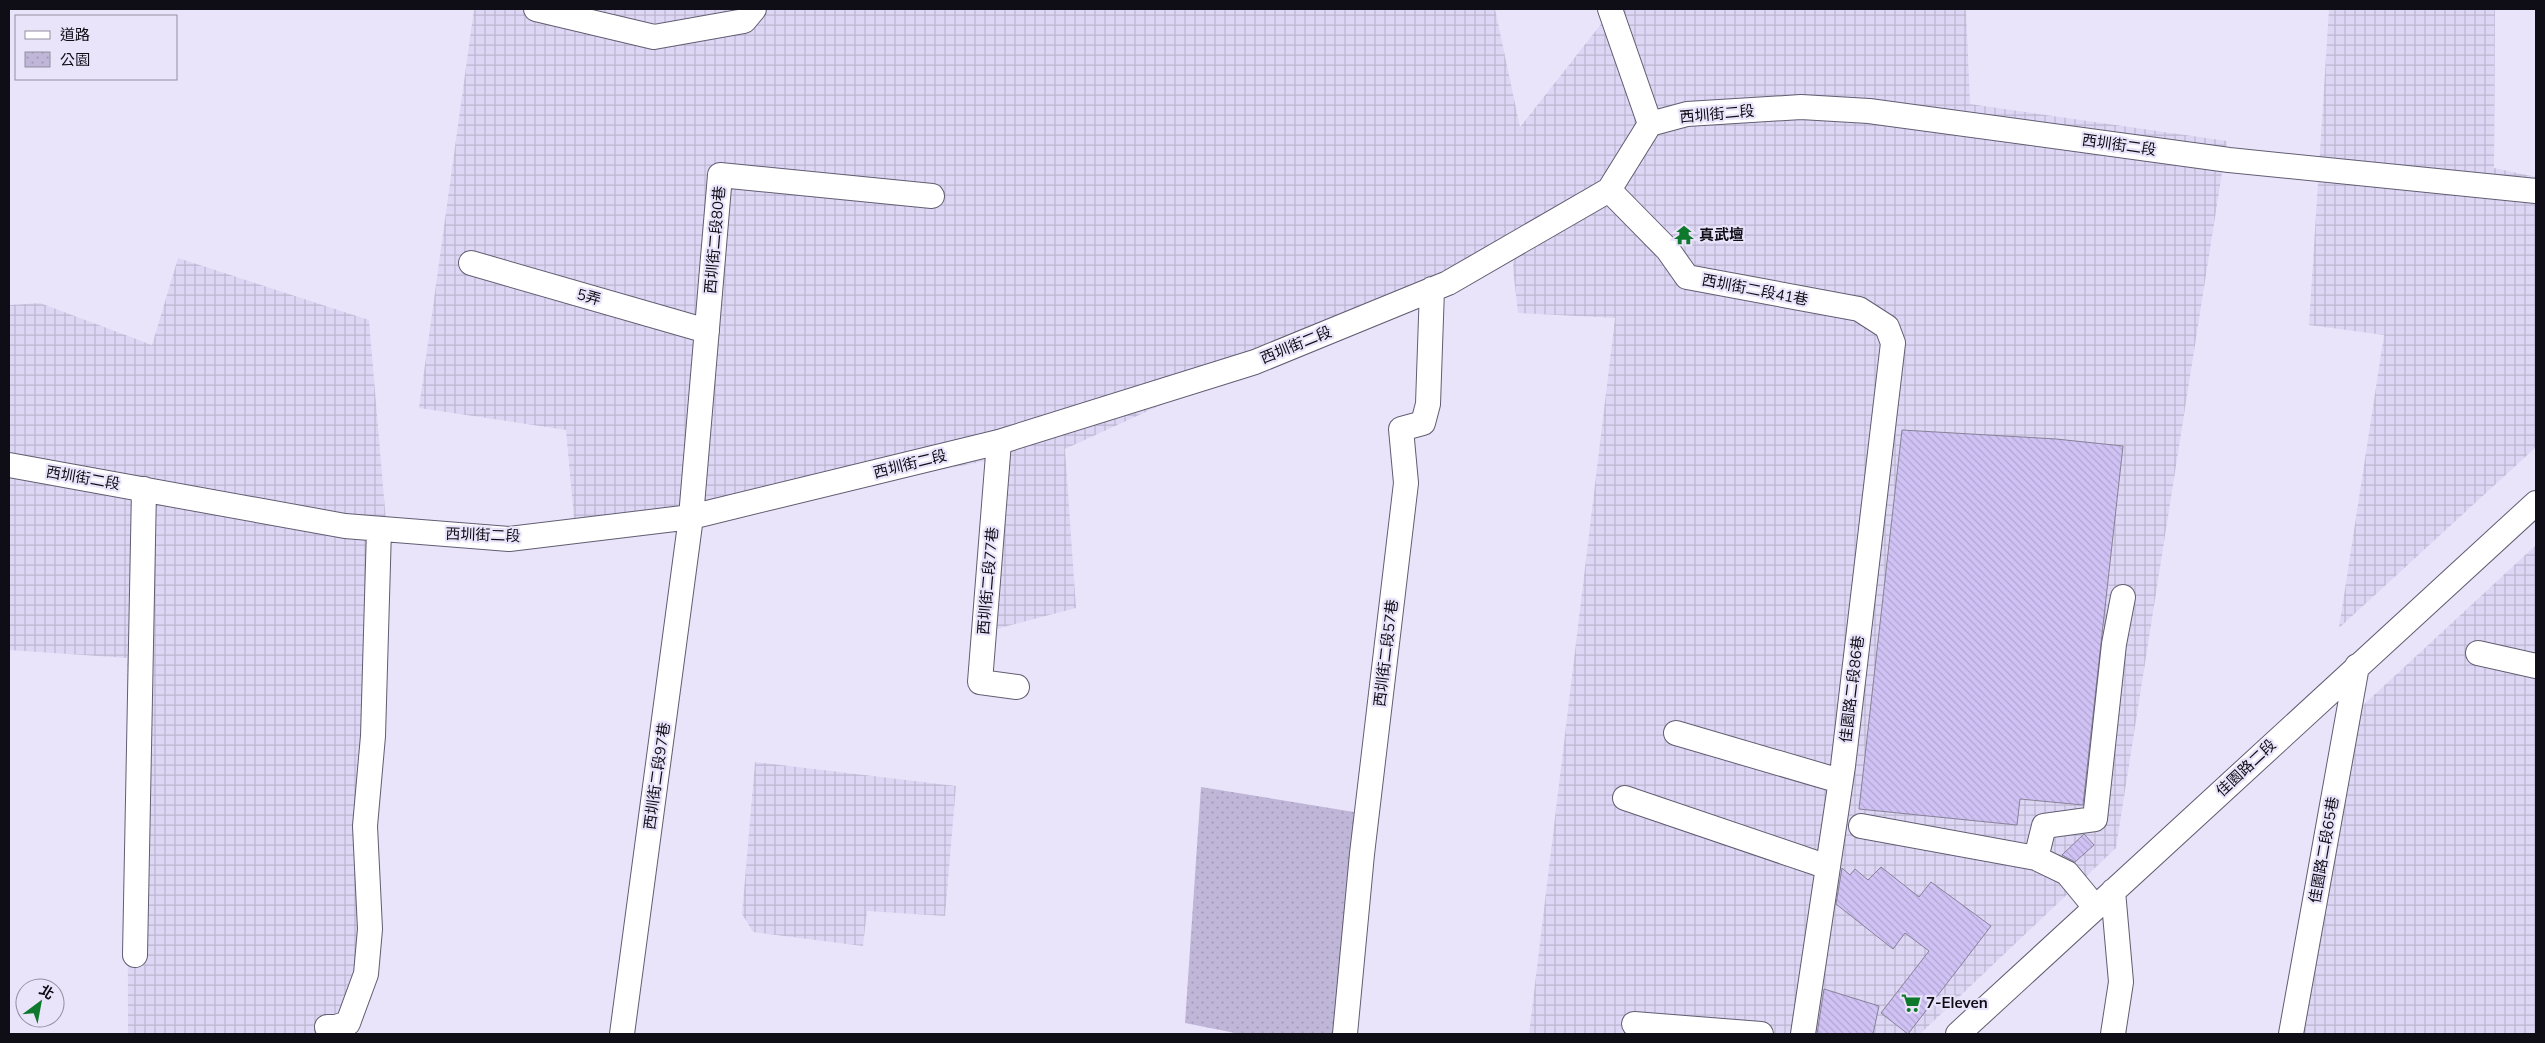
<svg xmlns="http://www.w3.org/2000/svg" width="2545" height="1043" font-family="Mulish,'Noto Sans TC',sans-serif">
<defs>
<pattern id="industrial-grid" width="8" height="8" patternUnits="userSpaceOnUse" patternTransform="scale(1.25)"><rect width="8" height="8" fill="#ddd6f4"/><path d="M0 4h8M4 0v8" fill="none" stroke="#bcb6d0"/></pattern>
<pattern id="park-dots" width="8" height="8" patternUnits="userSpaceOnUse" patternTransform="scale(1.25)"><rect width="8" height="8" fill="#bfb6d8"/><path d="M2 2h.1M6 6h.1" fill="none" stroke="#a39bb8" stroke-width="1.8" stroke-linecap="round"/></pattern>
<pattern id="building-back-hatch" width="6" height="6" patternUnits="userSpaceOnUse" patternTransform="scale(1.25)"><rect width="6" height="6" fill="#d0c2f5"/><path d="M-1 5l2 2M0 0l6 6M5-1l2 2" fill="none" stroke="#b1a6d1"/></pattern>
</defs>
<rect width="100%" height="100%" fill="#eae4fb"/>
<!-- industrial -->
<path fill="url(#industrial-grid)" d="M474 9H1495L1520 127 1613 9H1966L1970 104 2227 141 2116 848 1920 1034H1529L1615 318 1518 313 1513 269 1514 243 1065 449 1076 608 996 629 986 461 576 541 566 430 419 408Z
M2329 9H2495L2494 168 2536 177V447L2339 628 2384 335 2309 325Z
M178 258 369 320 388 545 356 1034H128L127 658 9 650V305L40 303 152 345Z
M2536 545V1034H2290L2360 708Z
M755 762 956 786 945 916 867 911 863 946 753 932 742 914Z"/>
<!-- park -->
<path fill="url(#park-dots)" d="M1201 787 1354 812 1335 1034H1240L1185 1023Z"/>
<!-- building -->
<path fill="url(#building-back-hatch)" stroke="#878297" d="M1902 430 2056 439 2123 446 2083 805 2020 799 2017 825 1859 809Z
M2084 834 2094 845 2075 862 2062 855Z
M1881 867 1919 897 1931 882 1991 926 1908 1034 1881 1013 1929 951 1905 933 1893 949 1836 904 1842 868 1850 875 1855 869 1868 880Z
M1824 989 1879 1006 1873 1034H1817Z"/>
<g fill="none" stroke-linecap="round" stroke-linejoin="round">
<defs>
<path id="minor" d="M536 9 654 37 744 21 754 9
M1610 9 1650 124
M1609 190 1668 250 1687 277 1859 309 1887 327 1893 343 1843 766 1803 1034
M471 263 707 331
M999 442 980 682 1017 687
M9 465 345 526 509 539 691 517 999 442 1255 362 1448 283 1609 190 1650 124 1687 114 1801 107 1869 111 2229 160 2536 191
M2478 653 2536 666
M1676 733 1840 781
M1625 798 1828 867
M1861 826 2036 858 2067 873 2095 907
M2036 858 2044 826 2095 819 2114 644 2123 597
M135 955 144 489
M1634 1024 1761 1034
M327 1027H336L348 1023 366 974 370 929 365 826 373 736 379 529
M622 1034 691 517 720 175 932 196
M1345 1034 1362 854 1406 483 1401 429 1423 423 1428 404 1432 289
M1958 1034 2536 503
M2113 1034 2121 982 2113 891
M2291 1034 2357 666"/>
</defs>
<!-- minor casing -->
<use href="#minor" stroke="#625d71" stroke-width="26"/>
<!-- minor -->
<use href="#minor" stroke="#fff" stroke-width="24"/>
</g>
<!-- icons -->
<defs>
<symbol id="temple-bare" viewBox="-9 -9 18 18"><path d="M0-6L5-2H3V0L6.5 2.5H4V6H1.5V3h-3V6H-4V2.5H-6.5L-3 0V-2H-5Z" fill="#0e792c" stroke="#eae4fb" stroke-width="2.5" paint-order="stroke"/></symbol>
<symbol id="supermarket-bare" viewBox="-9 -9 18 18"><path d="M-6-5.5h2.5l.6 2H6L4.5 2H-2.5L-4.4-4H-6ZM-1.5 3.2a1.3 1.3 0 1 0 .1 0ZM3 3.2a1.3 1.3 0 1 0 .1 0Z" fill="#0e792c" stroke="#eae4fb" stroke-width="2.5" paint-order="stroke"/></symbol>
</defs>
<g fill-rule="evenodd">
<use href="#temple-bare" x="1670" y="221" width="28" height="28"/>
<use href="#supermarket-bare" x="1897" y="989" width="28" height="28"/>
</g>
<g text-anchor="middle" stroke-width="4.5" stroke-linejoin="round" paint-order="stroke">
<!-- street labels -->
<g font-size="15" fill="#0f0d15" stroke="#eae4fb">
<text transform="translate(1717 114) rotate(-5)" y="5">西圳街二段</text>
<text transform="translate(2119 145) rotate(8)" y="5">西圳街二段</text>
<text transform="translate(715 240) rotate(-85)" y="5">西圳街二段80巷</text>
<text transform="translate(1755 290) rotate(11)" y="5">西圳街二段41巷</text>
<text transform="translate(589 297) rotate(16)" y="5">5弄</text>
<text transform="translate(1296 345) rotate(-22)" y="5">西圳街二段</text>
<text transform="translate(910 464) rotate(-14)" y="5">西圳街二段</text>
<text transform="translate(83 478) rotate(10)" y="5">西圳街二段</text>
<text transform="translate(483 535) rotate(2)" y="5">西圳街二段</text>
<text transform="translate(988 581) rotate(-85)" y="5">西圳街二段77巷</text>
<text transform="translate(1386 653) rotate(-83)" y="5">西圳街二段57巷</text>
<text transform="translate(1852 689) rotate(-83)" y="5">佳園路二段86巷</text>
<text transform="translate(2246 768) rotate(-43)" y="5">佳園路二段</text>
<text transform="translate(657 776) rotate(-82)" y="5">西圳街二段97巷</text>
<text transform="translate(2324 850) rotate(-80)" y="5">佳園路二段65巷</text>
</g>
<!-- poi labels -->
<g font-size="15" font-weight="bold" fill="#0f0d15" stroke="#eae4fb" text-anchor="start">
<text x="1699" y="240">真武壇</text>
<text x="1926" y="1008">7-Eleven</text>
</g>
</g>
<!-- border -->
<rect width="2545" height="1043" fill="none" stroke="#0f0d15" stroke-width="20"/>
<!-- legend -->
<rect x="15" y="15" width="162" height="65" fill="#eae4fb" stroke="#928e9f"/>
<rect x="25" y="31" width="25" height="8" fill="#ffffff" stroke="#928e9f"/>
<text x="60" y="40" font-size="15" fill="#0f0d15">道路</text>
<rect x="25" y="52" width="25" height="15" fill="url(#park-dots)" stroke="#928e9f"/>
<text x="60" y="65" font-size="15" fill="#0f0d15">公園</text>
<!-- north arrow -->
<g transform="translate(40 1003) rotate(32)"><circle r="24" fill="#eae4fb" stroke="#928e9f"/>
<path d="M0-4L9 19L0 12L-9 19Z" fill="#0e792c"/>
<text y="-8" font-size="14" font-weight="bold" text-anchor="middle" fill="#0f0d15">北</text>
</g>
</svg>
